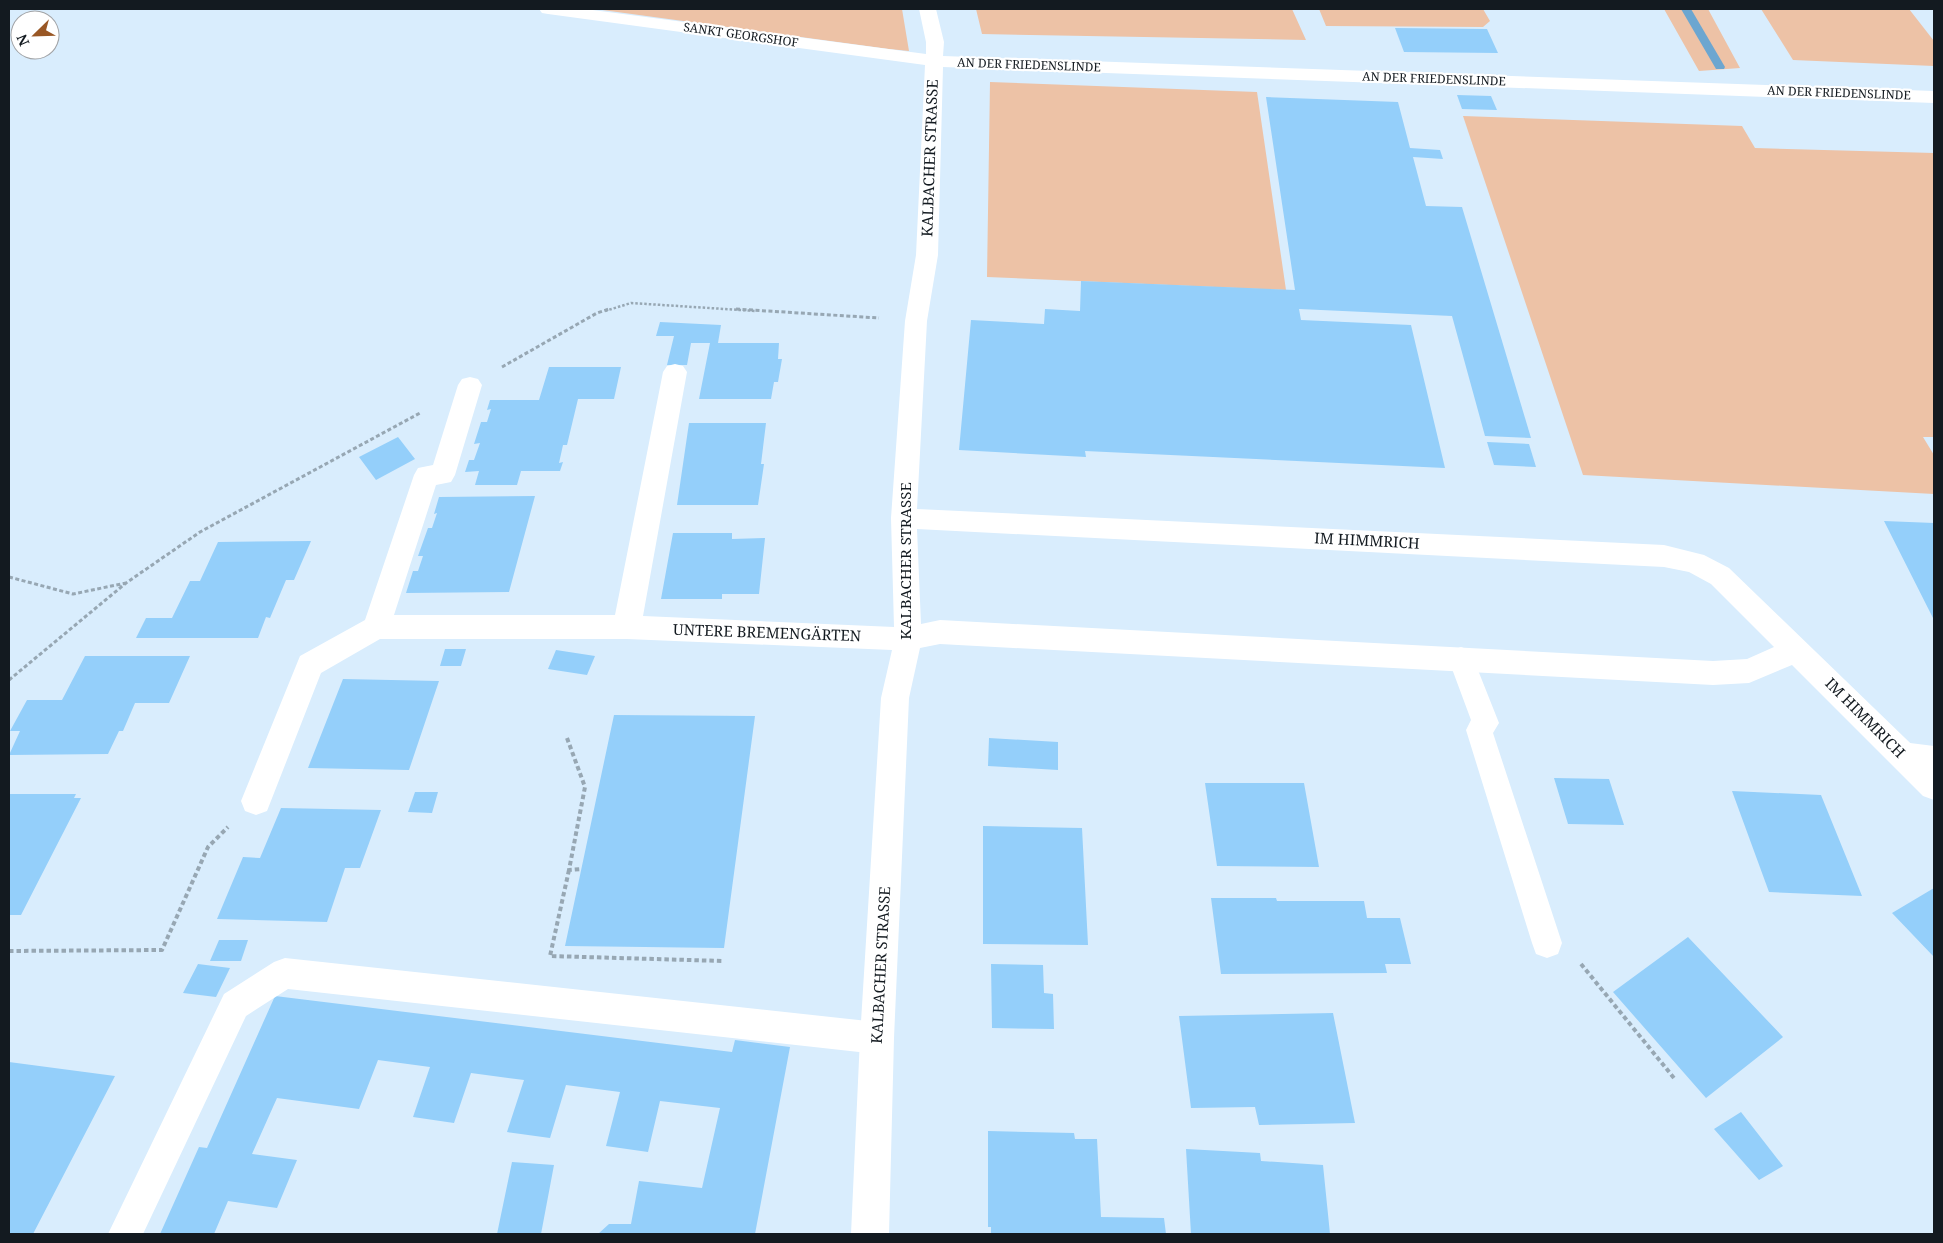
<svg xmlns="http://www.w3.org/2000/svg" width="1943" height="1243" font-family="'Noto Serif',serif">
<rect width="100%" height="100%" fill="#d9edfd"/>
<!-- green -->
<path fill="#edc2a6" d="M595 9H902L909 51 889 49Z
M976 9H1292L1306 40 982 34Z
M1319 9H1483L1490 21 1483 27 1326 26Z
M1664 9H1708L1740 68 1699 71Z
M1761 9H1909L1934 41V66L1793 60Z
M990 82 1257 92 1286 290 987 277Z
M1463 116 1742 126 1755 148 1934 153V437H1923L1934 455V494L1583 475Z"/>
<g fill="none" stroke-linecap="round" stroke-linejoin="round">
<!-- stream -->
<path fill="#6ca6d0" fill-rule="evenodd" d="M1681 9H1691L1725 67 1724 69H1716Z"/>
</g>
<!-- building -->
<path fill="#94cffa" d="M1395 28 1487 29 1498 53 1404 52Z
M1457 95 1491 96 1497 110 1462 109Z
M1266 97 1398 102 1410 148 1440 150 1443 159 1413 157 1426 206 1462 207 1531 438 1485 436 1452 316 1299 309 1301 320 1411 325 1445 468 1085 451 1086 457 959 450 971 320 1044 324 1045 309 1080 311 1081 281 1295 290Z
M660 322 721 325 718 343H779L778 359H782L778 382H774L771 399H699L710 343H691L687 365H667L674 336H656Z
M549 367H621L614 399H578L567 445H563L559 463 563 462 560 471H521L517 485H475L479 471 465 472 469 460H474L480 443 474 444 481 422H487L491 409 487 410 490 400H539Z
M689 423H766L761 464H764L758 505H677Z
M398 437 415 459 376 480 359 457Z
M1487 442 1529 444 1536 467 1494 465Z
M535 496 509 592 406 593 413 571H418L423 556H418L428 528H432L437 513 434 514 439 497Z
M1884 521 1934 523V620Z
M673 533H732V539L765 538 759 594H722V599H661Z
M311 541 294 580H286L270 618 266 617 258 638H136L146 618H172L190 581H200L218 542Z
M445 649H466L461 666H440Z
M556 650 595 656 587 675 548 669Z
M85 656H190L169 703H135L123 731H119L108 754 9 755 20 731H10L27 700H62Z
M343 679 439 681 409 770 308 768Z
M614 715 755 716 724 948 565 946Z
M989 738 1058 742V770L988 766Z
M1554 778 1609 779 1624 825 1568 824Z
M1205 783H1304L1319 867 1217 866Z
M1732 791 1821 795 1862 896 1769 892Z
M415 792H438L432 813 408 812Z
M9 794H76L74 798H81L21 915H9Z
M281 808 381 810 360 868H345L327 922 217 919 243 857 260 858Z
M983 826 1082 828 1088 945 983 944Z
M1934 888V957L1892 913Z
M1211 898H1276L1277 901H1364L1367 918H1400L1411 964H1385L1387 973 1221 974Z
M1688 937 1783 1037 1706 1098 1613 992Z
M219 940H248L241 961H210Z
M198 964 230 968 216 997 183 993Z
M991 964 1043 965 1044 993 1053 994 1054 1029 992 1028Z
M275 996 732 1052 735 1040 790 1047 755 1234H598L609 1224H631L639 1181 702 1188 720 1108 660 1101 648 1152 606 1146 620 1092 566 1085 550 1138 507 1132 524 1080 471 1073 454 1123 413 1117 430 1067 378 1060 359 1109 277 1098 252 1154 297 1160 277 1208 228 1201 214 1234H160L199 1147 207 1148Z
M1333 1013 1355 1123 1259 1125 1255 1107 1191 1108 1179 1016Z
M9 1062 115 1076 33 1234H9Z
M1741 1112 1783 1166 1759 1180 1714 1129Z
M988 1131 1074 1133 1075 1139H1097L1101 1217 1164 1218 1166 1234H991V1227H988Z
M1186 1149 1260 1153 1261 1161 1323 1165 1330 1234H1191Z
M512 1162 554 1165 541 1234H497Z"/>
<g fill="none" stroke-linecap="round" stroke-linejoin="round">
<!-- path-far2 -->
<path stroke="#97a7b3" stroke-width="2.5" stroke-dasharray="2.5 2" stroke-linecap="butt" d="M605 311 631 303 756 311"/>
<!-- path-far1 -->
<path stroke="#97a7b3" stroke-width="3" stroke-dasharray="4 2.5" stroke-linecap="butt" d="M736 309 879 318
M502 367 597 313 609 309
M9 577 73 594 126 583
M9 680 126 583 200 532 420 413"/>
<!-- path -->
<path stroke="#97a7b3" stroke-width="4" stroke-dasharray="4.5 3" stroke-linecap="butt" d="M567 738 585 787 569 870 581 869
M569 870 550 956 723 961
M9 951 162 950 208 847 228 827
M1581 964 1674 1078"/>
<!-- lane -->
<path fill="#fff" fill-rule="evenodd" d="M1461 647 1470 650 1499 723 1493 733 1562 943 1558 954 1547 958 1536 954 1532 943 1466 730 1471 720 1448 658 1452 650Z
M1902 742 1934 746V770L1902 766 1892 763 1888 754 1892 745Z
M285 958 877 1022 888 1027 893 1038 888 1049 877 1054 288 989 246 1016 143 1234H108L224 994 274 962Z"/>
<!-- street -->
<path fill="#fff" fill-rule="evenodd" d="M539 9H585L926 54V42L919 9H936L944 42 943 56 1934 91V103L943 67 938 255 927 321 917 509 1664 545 1704 555 1729 568 1934 766V800L1923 796 1792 665 1749 683 1713 685 940 644 920 648 909 698 894 1038 889 1234H851L860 1038 881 698 892 650 627 639H380L321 673 267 811 256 815 245 811 241 801 300 656 365 620 414 475 418 468 433 465 458 385 462 379 470 377 478 379 482 385 455 475 451 482 436 485 394 615H615L663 372 667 366 675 364 683 366 687 372 643 616 894 627 891 518 905 321 916 255 925 65 548 14 542 13ZM917 529 1664 567 1689 572 1711 584 1774 647 1747 659 1713 661 940 620 921 624Z"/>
</g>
<g text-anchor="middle" stroke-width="4.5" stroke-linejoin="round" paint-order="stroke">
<!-- far-street labels -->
<g font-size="12" fill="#131a20" stroke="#fff">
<text transform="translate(741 35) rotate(8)" y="4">SANKT GEORGSHOF</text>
<text transform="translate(1029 65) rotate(2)" y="4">AN DER FRIEDENSLINDE</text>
<text transform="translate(1434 79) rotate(2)" y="4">AN DER FRIEDENSLINDE</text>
<text transform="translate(1839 93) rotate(2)" y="4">AN DER FRIEDENSLINDE</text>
</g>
<!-- street labels -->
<g font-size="15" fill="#131a20" stroke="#fff">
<text transform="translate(930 158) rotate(-88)" y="5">KALBACHER STRASSE</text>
<text transform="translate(1367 541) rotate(3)" y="5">IM HIMMRICH</text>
<text transform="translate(906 561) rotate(-90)" y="5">KALBACHER STRASSE</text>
<text transform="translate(767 633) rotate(2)" y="5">UNTERE BREMENGÄRTEN</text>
<text transform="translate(1865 718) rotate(45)" y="5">IM HIMMRICH</text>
<text transform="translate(881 965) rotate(-87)" y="5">KALBACHER STRASSE</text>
</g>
</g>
<!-- border -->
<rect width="1943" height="1243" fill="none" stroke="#131a20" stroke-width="20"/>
<!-- north arrow -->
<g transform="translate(35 35) rotate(247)"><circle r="24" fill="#ffffff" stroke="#a1a3a6"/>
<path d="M0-4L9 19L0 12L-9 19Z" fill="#995725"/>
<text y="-8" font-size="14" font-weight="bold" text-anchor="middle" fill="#131a20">N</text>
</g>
</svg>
